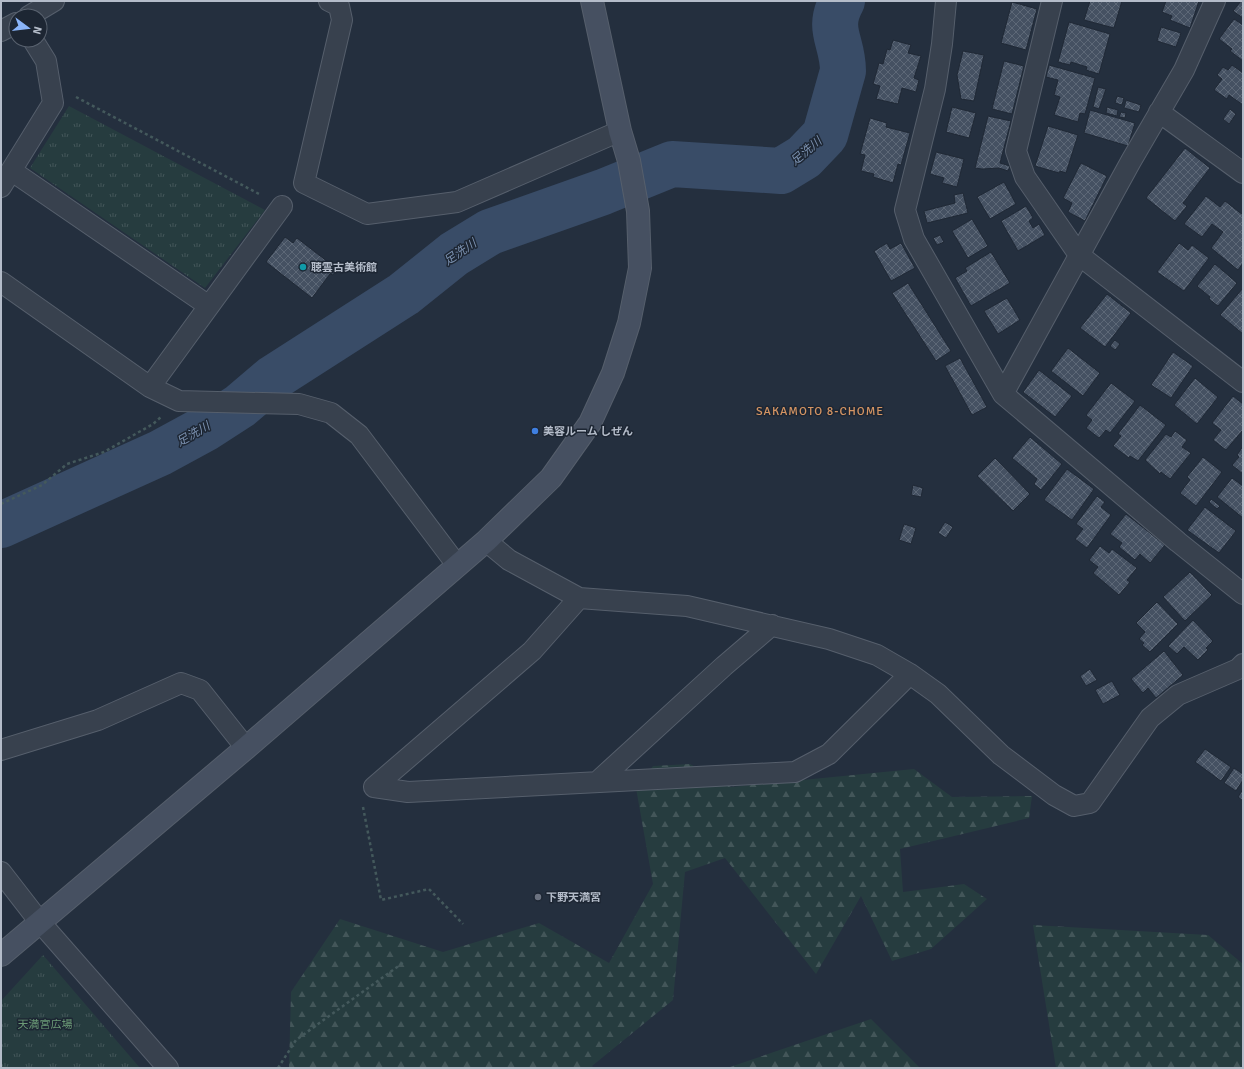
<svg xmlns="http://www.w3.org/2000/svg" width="1244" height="1069" font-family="Signika,'Noto Sans JP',sans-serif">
<defs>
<pattern id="grass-tufts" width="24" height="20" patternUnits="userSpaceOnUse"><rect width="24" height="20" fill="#263c3f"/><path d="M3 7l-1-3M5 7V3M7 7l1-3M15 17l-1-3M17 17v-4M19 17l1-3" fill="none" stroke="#435659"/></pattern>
<pattern id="forest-firs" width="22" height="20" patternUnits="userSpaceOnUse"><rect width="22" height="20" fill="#263c3f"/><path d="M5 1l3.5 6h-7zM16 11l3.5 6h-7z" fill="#435659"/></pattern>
<pattern id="building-cross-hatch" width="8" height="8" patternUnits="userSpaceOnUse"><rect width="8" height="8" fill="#455162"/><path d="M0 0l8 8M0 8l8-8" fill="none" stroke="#5d6877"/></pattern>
</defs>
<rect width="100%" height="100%" fill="#242f3e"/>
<!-- grass -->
<path fill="url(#grass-tufts)" d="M69 106 265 210 205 288 30 168Z
M43 955 140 1068H1V1001Z"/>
<!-- forest -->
<path fill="url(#forest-firs)" d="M690 764 731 787 914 769 952 797 1032 796 1029 818 900 849 903 892 964 884 987 899 931 949 892 961 861 896 816 974 725 858 685 872 673 1000 592 1066 594 1068H289L291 992 340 919 443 952 539 923 609 963 653 884 636 788 653 766Z
M1033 925 1208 935 1243 964V1068H1056Z
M871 1019 920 1068H727Z"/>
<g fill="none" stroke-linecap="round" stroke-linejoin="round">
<!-- river -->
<path stroke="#394c67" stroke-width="46" d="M1 525 160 453 206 428 240 406 273 378 404 294 454 254 490 232 603 192 672 164 781 171 804 157 825 135 843 71C843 41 826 30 842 1"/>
</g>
<!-- building -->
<path fill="url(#building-cross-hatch)" stroke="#1f2835" d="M1090 1H1122L1114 28 1084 20Z
M1166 1H1199L1190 28 1170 20 1172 16 1162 12Z
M1241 1H1243V18L1233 11Z
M1012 2 1037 9 1026 50 1001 43Z
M1234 19 1243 25V61L1230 51 1232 49 1219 39Z
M1069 22 1110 34 1099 74 1086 70 1087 67 1071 62 1070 65 1058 62Z
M1161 27 1181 33 1176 47 1157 41Z
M893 40 911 45 908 53 921 56 914 78 919 80 916 92 902 88 898 104 876 99 880 86 873 84 879 63 883 64 887 49 890 50Z
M963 51 984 55 974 101 961 99 957 75Z
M1004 61 1024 66 1012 114 992 109Z
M1049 65 1095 78 1085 114 1080 113 1078 122 1054 115 1060 97 1054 95 1058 80 1046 77Z
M1232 65 1243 73V105L1229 95 1227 99 1214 90 1222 79 1217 75 1223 67 1228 70Z
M1098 87 1106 89 1099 109 1093 107Z
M1117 96 1124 98 1122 105 1115 103Z
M1126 100 1141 105 1139 112 1124 108Z
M952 107 976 113 969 138 946 132Z
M1107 107 1118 110 1117 116 1106 113Z
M1230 109 1236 114 1229 124 1223 119Z
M1090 110 1135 123 1128 146 1084 133Z
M1121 112 1126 113 1125 118 1119 117Z
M988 116 1011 121 1000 163 1010 166 1008 171 999 168 982 169 975 168Z
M870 118 887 123 886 127 910 133 901 165 898 164 893 183 873 177 874 174 861 171 865 155 860 154Z
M1048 126 1078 135 1066 173 1060 171 1059 173 1035 166Z
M1185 148 1210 168 1183 203 1187 206 1175 221 1146 198Z
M936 152 964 159 957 187 942 183 944 178 930 174Z
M1081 163 1107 176 1085 221 1068 212 1072 203 1063 198Z
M1004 182 1016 204 990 219 977 197Z
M963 193 968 213 927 223 924 211 955 203 954 195Z
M1206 196 1220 207 1225 201 1243 215V263L1238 270 1211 248 1223 232 1212 224 1202 237 1184 224Z
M1026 206 1033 218 1029 221 1033 228 1039 224 1045 235 1018 251 1001 221Z
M972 219 988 246 968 258 952 231Z
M940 235 944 242 937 245 933 238Z
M285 237 293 243 297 238 337 269 333 275 330 274 312 298 266 262Z
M887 243 890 249 901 243 915 268 891 281 874 251Z
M1179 243 1188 250 1192 245 1209 258 1184 291 1157 272Z
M991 252 1010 283 971 306 955 278 967 271 965 268Z
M1215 264 1237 283 1218 306 1209 299 1210 297 1197 286Z
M908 283 951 351 936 361 892 293Z
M1243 288V334L1220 315Z
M1107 294 1131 313 1105 347 1080 328Z
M1007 298 1020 320 998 334 984 311Z
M1115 340 1120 344 1115 350 1110 346Z
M1068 348 1100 373 1083 396 1051 371Z
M1173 352 1193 366 1171 398 1151 385Z
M960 358 987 407 972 415 945 366Z
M1039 370 1072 396 1055 417 1023 392Z
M1195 378 1218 397 1197 424 1174 405Z
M1111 383 1135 401 1110 433 1106 430 1099 438 1086 428 1092 420 1086 415Z
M1233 396 1243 404V430L1226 450 1213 440 1221 430 1212 423Z
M1140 405 1166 425 1138 461 1130 456 1129 458 1113 446 1121 436 1118 434Z
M1175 431 1187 440 1182 447 1191 453 1170 479 1161 472 1160 474 1145 460 1166 434 1171 437Z
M1030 437 1062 464 1041 490 1034 484 1037 479 1012 458Z
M1243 446V474L1232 465 1239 457 1237 455Z
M1203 457 1222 472 1196 506 1180 493 1190 480 1187 477Z
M995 458 1030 494 1013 511 977 476Z
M1067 469 1094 489 1072 520 1044 500Z
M1232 478 1243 486V518L1217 497Z
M913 485 923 488 921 497 911 495Z
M1097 496 1105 502 1101 507 1111 515 1087 548 1075 539 1083 529 1076 524Z
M1211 499 1220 506 1217 509 1209 502Z
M1205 507 1236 531 1219 553 1187 530Z
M1126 514 1165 545 1150 563 1140 554 1135 560 1119 547 1122 543 1110 534Z
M945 522 953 527 946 538 938 533Z
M904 524 916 528 911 544 899 540Z
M1100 546 1109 553 1112 549 1137 568 1127 580 1130 582 1119 595 1093 573 1098 567 1089 560Z
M1190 572 1212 595 1185 621 1163 597Z
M1157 602 1178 624 1150 652 1142 645 1144 643 1139 639 1145 632 1136 623Z
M1193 620 1213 641 1206 648 1208 650 1198 660 1184 647 1177 654 1168 646Z
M1164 651 1183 675 1156 698 1148 688 1143 693 1131 679Z
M1090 669 1097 680 1086 686 1080 676Z
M1112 681 1120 695 1103 704 1095 690Z
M1205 749 1231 767 1221 781 1195 762Z
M1234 768 1243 774V780L1236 791 1224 783Z
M1243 789V801L1238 797Z"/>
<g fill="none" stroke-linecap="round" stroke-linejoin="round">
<defs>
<path id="street" d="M329 1 339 6 342 20 304 183 367 214 457 202 620 131
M946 1 942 44 935 89 905 210 914 239 1003 394 1178 542 1243 594
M1052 1 1016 151 1025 177 1079 255 1243 382
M29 16 54 1
M1 31 16 23
M1159 112 1243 173
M12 171 209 306
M1 187 53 103 46 61 33 40
M1 282 150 387 179 401 299 404 331 413 359 435 457 565
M150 387 282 206
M1003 394 1131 161 1184 70 1215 1
M486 541 509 560 579 598 687 606 829 639 877 655 910 674 938 694 1001 755 1054 795 1074 806 1090 803 1150 718 1178 695 1238 669 1243 664
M1 750 98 720 181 683 200 690 246 748
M597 782 724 666 772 625
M374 787 408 792 795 772 829 754 910 674
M374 787 532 651 579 598
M1 872 39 921 168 1068"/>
<path id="secondary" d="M1 955 246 748 486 541 551 478 590 423 613 373 629 323 640 268 638 211 629 161 620 131 592 1"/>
</defs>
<!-- street casing -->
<use href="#street" stroke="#565f6c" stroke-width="22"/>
<!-- secondary casing -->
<use href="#secondary" stroke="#565f6c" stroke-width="24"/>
<!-- path -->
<path stroke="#44595c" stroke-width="2.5" stroke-dasharray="3 3" stroke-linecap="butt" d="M76 97 261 195
M1 504 42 485 67 464 104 452 153 424 161 417
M363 807 381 900 429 889 463 924
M278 1068 296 1040 404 962"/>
<!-- street -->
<use href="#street" stroke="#38414e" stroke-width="20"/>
<!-- secondary -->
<use href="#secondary" stroke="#465061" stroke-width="22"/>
</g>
<!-- markers -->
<circle fill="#0f9aa8" stroke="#1d2633" stroke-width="1.5" cx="303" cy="267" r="4"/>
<circle fill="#3f7fe0" stroke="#1d2633" stroke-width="1.5" cx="535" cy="431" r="4"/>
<circle fill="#6b7280" stroke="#1d2633" stroke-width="1.5" cx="538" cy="897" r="4"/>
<g text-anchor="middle" stroke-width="3" stroke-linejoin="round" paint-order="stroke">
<!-- poi labels -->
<g font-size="11" font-weight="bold" fill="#b4bcc9" stroke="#1d2633" text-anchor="start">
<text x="311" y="271">聴雲古美術館</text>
<text x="543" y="435">美容ルーム しぜん</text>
<text x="546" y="901">下野天満宮</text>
</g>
<!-- park labels -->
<g font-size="11" fill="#6b9a76" stroke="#1d2633">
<text x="45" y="1028">天満宮広場</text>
</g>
<!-- water labels -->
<g font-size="12" font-style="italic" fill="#7c92b1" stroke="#1d2633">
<text transform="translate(806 151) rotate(-40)" y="4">足洗川</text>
<text transform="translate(460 252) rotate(-34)" y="4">足洗川</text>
<text transform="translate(193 434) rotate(-30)" y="4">足洗川</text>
</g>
<!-- neighbourhood labels -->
<g font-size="12" letter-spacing="1" fill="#d59563" stroke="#1d2633">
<text x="820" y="415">SAKAMOTO 8-CHOME</text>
</g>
</g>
<!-- border -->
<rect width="1244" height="1069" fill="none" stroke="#b4bcc9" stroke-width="4"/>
<!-- north arrow -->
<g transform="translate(28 28) rotate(105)"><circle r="19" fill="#1d2633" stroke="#59626f"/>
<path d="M0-3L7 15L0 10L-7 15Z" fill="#8ab4f8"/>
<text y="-6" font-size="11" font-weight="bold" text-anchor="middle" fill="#b4bcc9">N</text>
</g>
</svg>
